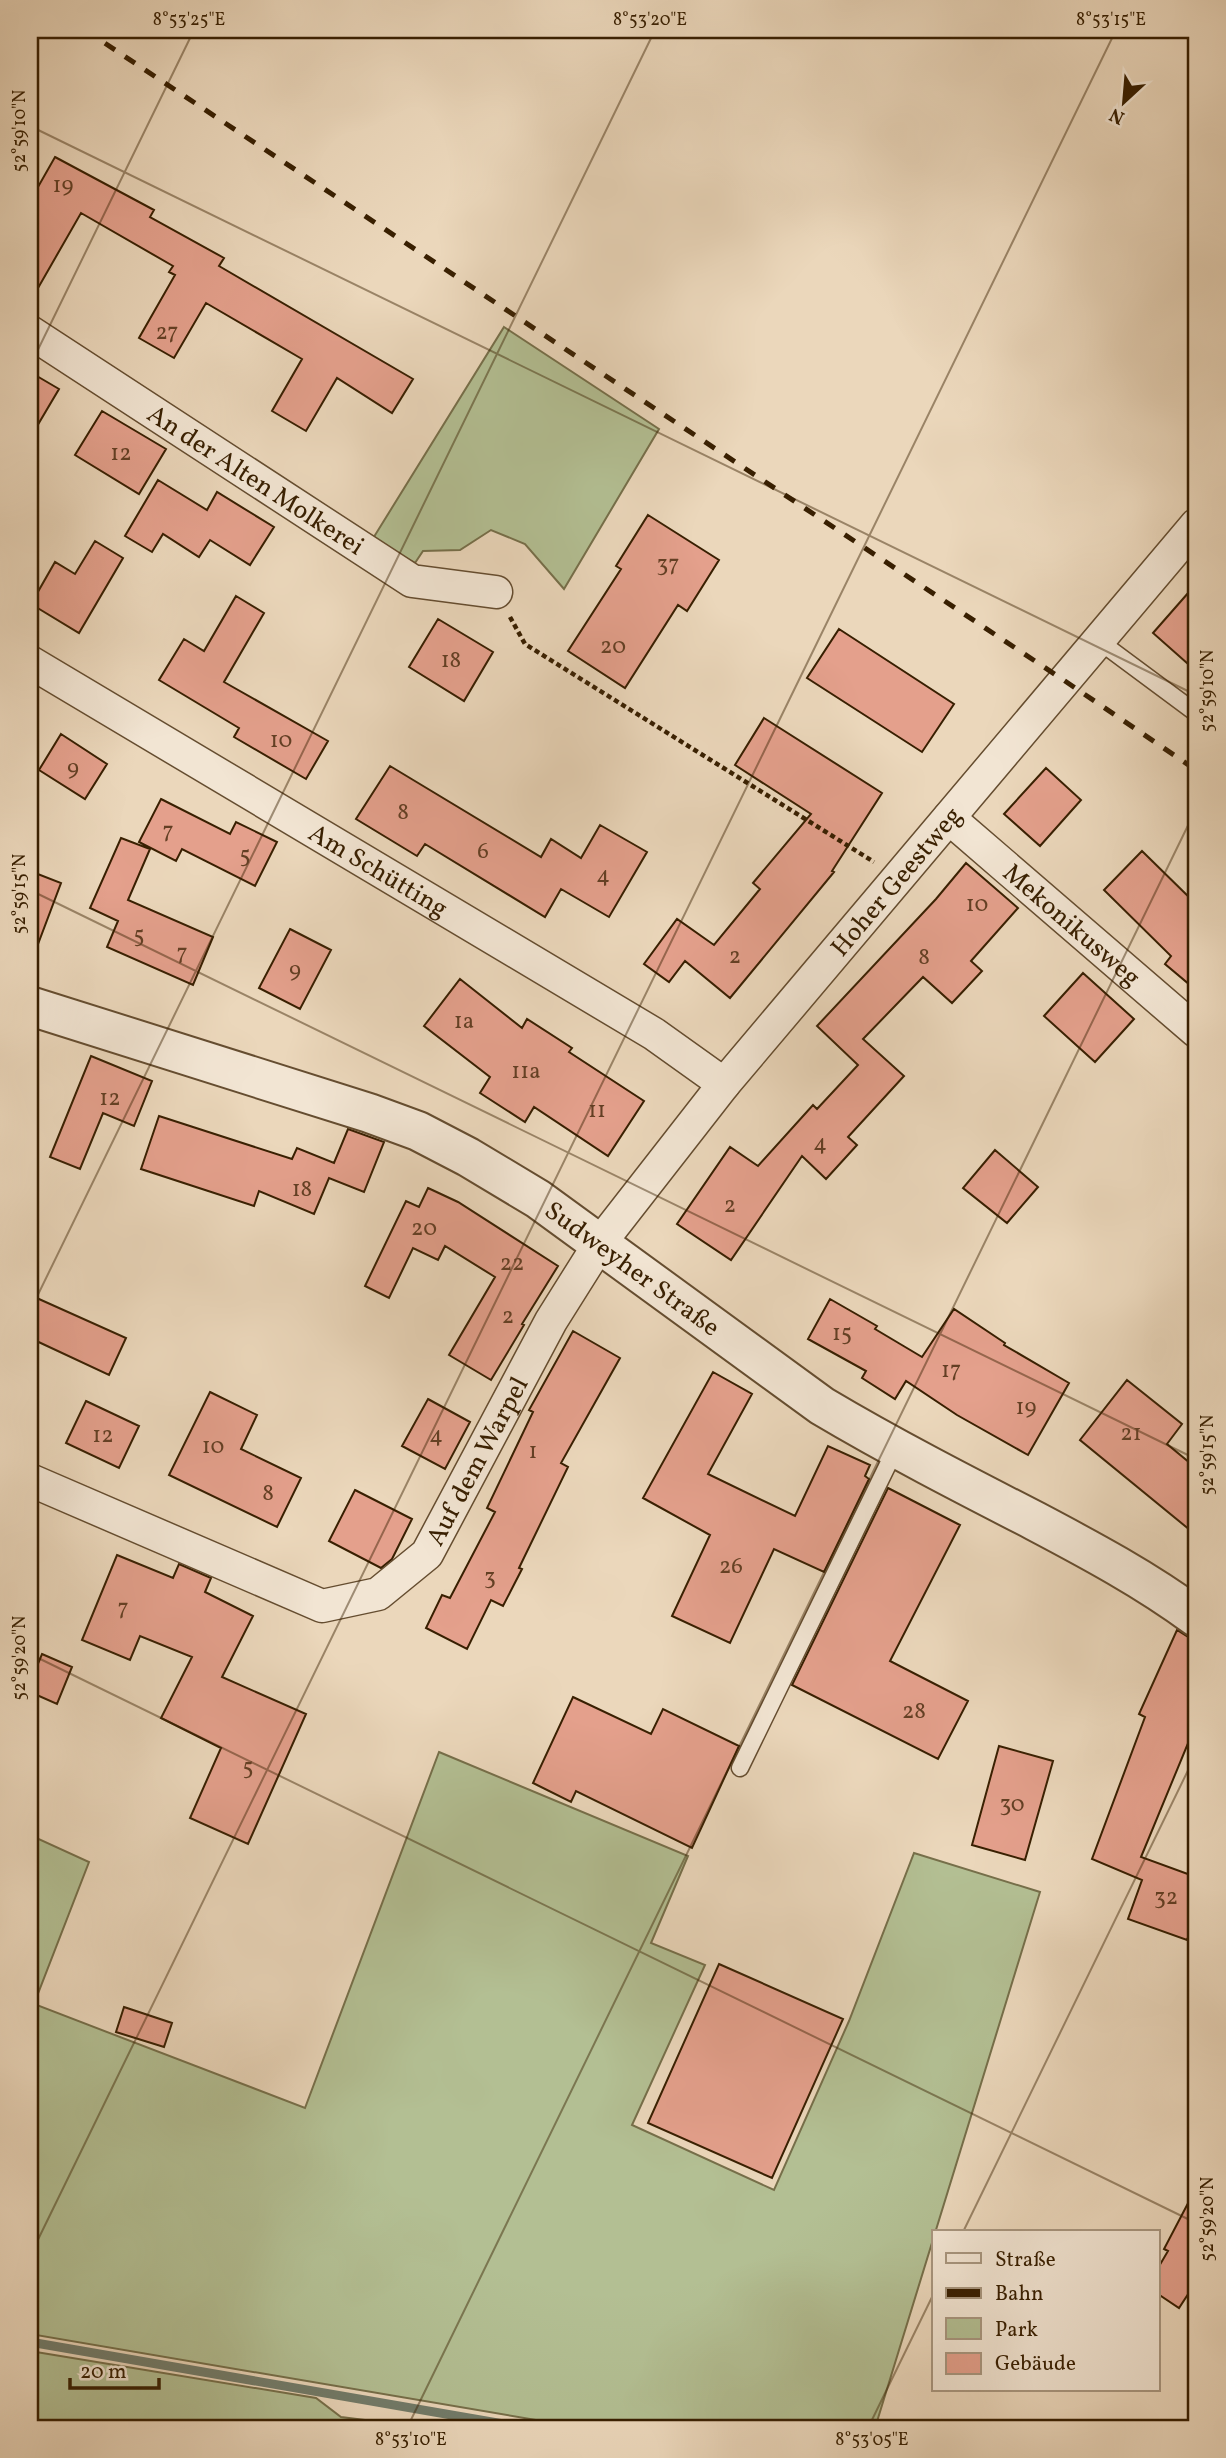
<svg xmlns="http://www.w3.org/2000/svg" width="1226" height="2458" font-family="Vollkorn,serif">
<rect width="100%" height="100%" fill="#ebd7bb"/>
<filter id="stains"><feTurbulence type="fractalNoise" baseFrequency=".00286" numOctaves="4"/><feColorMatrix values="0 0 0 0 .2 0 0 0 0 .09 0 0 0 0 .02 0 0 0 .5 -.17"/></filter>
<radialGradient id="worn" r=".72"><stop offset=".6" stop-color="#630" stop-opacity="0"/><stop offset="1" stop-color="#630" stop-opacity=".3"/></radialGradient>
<!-- green -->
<path fill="#b3bf93" stroke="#766f4a" stroke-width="2" d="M504 327 659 429 564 589 525 544 491 530 460 550 423 551 415 563 372 540Z
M439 1752 688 1856 651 1943 705 1965 632 2125 774 2190 849 2021 914 1853 1040 1892 875 2428H583L30 2334V1835L89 1862 34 2004 305 2108Z
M30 2351 316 2398 341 2417 429 2428H30Z"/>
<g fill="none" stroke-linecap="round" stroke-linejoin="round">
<!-- stream -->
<path stroke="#727c6b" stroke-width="9" d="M30 2342 527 2428"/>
</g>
<!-- building -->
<path fill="#e4a08c" stroke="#381f01" stroke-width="2" d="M55 157 154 210 150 217 224 258 219 266 413 379 392 413 337 378 306 431 272 411 302 359 206 303 174 358 139 338 175 275 169 272 173 266 81 213 30 302V201Z
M30 372 59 389 30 438Z
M102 411 166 449 139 494 75 455Z
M158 480 207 510 217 492 274 527 250 565 210 540 199 557 163 534 152 552 125 536Z
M648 515 719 560 687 611 678 605 625 688 568 651 621 569 616 566Z
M95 541 123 558 79 633 31 604 55 562 75 574Z
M1196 584V671L1153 633Z
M236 596 264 613 224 682 328 741 306 779 234 737 239 728 159 680 184 639 204 651Z
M438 619 493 652 464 701 409 667Z
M839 629 954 704 922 752 807 678Z
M764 718 882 793 832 871 834 872 730 998 685 961 669 982 644 964 677 919 714 945 760 889 753 883 811 814 735 765Z
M61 734 107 764 85 799 39 770Z
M390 766 541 857 551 839 581 858 600 825 647 852 609 917 561 889 545 917 425 844 417 856 356 819Z
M1046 768 1081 800 1040 846 1004 814Z
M161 799 230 834 236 822 277 842 255 886 182 849 176 861 139 842Z
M121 838 150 849 128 900 213 937 193 985 107 947 118 921 90 908Z
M1142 851 1196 904V990L1165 964 1171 956 1104 890Z
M966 863 1018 908 971 961 982 971 952 1003 923 977 863 1039 904 1076 848 1137 857 1145 826 1179 802 1156 731 1260 677 1224 730 1147 758 1166 813 1105 817 1109 858 1065 817 1026 936 899Z
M30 871 61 883 32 960H30Z
M290 929 331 950 300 1009 259 988Z
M1083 973 1134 1019 1095 1062 1044 1016Z
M460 979 522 1028 527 1019 572 1048 569 1052 644 1101 608 1156 534 1107 525 1122 480 1093 490 1077 424 1026Z
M91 1056 152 1081 134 1126 103 1113 80 1169 50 1157Z
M159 1116 292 1159 297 1148 334 1163 348 1129 384 1142 364 1192 329 1178 314 1214 259 1191 254 1206 141 1169Z
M995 1150 1038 1187 1007 1223 963 1188Z
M428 1188 458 1202 558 1266 522 1324 524 1325 491 1380 449 1355 495 1277 445 1246 438 1260 413 1248 389 1298 365 1286 406 1201 419 1207Z
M30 1295 126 1338 109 1375 30 1338Z
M830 1299 877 1326 875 1329 922 1357 954 1309 1005 1343 1004 1345 1069 1383 1028 1455 957 1415 906 1381 895 1399 862 1378 866 1371 808 1339Z
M573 1331 620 1358 561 1463 568 1467 519 1568 522 1569 503 1606 491 1600 467 1649 426 1628 442 1595 450 1598 495 1512 487 1508 533 1412 529 1410Z
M713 1372 752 1394 708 1474 795 1516 828 1446 870 1465 865 1476 869 1479 824 1572 774 1549 730 1643 672 1616 710 1535 643 1498Z
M1127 1380 1182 1424 1167 1444 1196 1468V1535L1080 1440Z
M210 1392 257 1415 241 1449 301 1478 277 1527 169 1475Z
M428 1399 470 1422 445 1469 402 1446Z
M86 1401 139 1426 119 1468 66 1443Z
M888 1488 960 1525 890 1661 968 1701 938 1759 792 1685Z
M355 1490 412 1519 392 1559 381 1568 329 1541Z
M117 1555 173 1578 179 1564 211 1578 205 1592 253 1616 222 1677 306 1714 248 1844 190 1818 221 1748 161 1718 192 1657 140 1636 130 1660 82 1640Z
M1177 1630 1196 1642V1724L1141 1857 1196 1877V1915L1187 1940 1128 1919 1142 1880 1092 1859 1145 1717 1139 1714Z
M42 1654 72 1667 57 1704 30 1692V1683Z
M573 1697 651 1734 663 1709 739 1746 692 1848 576 1791 571 1802 533 1783Z
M999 1746 1053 1761 1025 1860 972 1845Z
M719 1964 843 2019 772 2178 648 2123Z
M124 2007 172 2023 164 2047 116 2032Z
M1196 2188V2282L1179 2308 1158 2294V2268L1168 2251 1164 2249Z"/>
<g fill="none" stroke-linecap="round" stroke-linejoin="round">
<defs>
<path id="service" d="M1099 641 1196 713
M740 1768 896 1448"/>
<g id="minor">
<path id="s1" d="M30 332 412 581 496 592"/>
<path id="s2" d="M30 662 654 1034 724 1084"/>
<path id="s3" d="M949 818 1196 1031"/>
<path id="s4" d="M30 1480 322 1606 378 1594 427 1554 551 1321 600 1243 724 1084 1196 525"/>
</g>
<g id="tertiary">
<path id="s5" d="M30 1006 369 1113 418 1131 468 1157 538 1199 822 1406C891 1447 963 1484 1035 1521 1090 1550 1146 1580 1196 1617"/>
</g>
</defs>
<!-- service casing -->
<use href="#service" stroke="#654d30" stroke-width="19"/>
<!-- minor casing -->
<use href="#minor" stroke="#654d30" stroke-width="35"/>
<!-- tertiary casing -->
<use href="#tertiary" stroke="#654d30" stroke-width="42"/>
<!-- path -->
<path stroke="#381f01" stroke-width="4.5" stroke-dasharray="5 3.5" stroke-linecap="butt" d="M510 617 525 644 874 862"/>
<!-- service -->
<use href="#service" stroke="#f2e5d3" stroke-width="16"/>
<!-- minor -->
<use href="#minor" stroke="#f2e5d3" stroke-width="32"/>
<!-- tertiary -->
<use href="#tertiary" stroke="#f2e5d3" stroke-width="38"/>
<!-- rail -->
<path stroke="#381f01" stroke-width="5" stroke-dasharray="12 12" stroke-linecap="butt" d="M85 30 1065 681 1196 770"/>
</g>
<!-- ticks -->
<path fill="none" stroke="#381f01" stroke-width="2" stroke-opacity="0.45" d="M30 126 1196 695M30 366 194 30M30 890 1196 1459M30 1311 655 30M30 1654 1196 2223M963 2232 1196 1754M30 2256 1116 30M30 2418 51 2428M407 2428 1196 809M868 2428 934 2293"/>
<g text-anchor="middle" stroke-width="6" stroke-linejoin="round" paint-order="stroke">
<!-- number labels -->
<g font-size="23" fill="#633f24">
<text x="63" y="192">19</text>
<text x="167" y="339">27</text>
<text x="121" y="460">12</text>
<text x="668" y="571">37</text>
<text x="613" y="653">20</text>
<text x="451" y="667">18</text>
<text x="281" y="747">10</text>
<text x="73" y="775">9</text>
<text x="403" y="819">8</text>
<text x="168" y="838">7</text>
<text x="483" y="858">6</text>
<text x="245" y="862">5</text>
<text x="603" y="882">4</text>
<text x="977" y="911">10</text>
<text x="139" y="942">5</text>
<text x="182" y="960">7</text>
<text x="735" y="963">2</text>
<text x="924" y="964">8</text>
<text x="295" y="977">9</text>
<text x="464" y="1028">1a</text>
<text x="526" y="1078">11a</text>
<text x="110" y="1105">12</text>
<text x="597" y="1117">11</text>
<text x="820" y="1150">4</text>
<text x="302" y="1196">18</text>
<text x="730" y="1212">2</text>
<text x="424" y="1235">20</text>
<text x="512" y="1270">22</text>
<text x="508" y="1323">2</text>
<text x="842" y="1340">15</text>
<text x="951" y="1377">17</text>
<text x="1026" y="1414">19</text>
<text x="1131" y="1440">21</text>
<text x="103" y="1442">12</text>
<text x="436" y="1442">4</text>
<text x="213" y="1453">10</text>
<text x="533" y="1458">1</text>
<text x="268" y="1500">8</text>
<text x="731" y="1573">26</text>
<text x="490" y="1584">3</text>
<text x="123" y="1615">7</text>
<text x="914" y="1718">28</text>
<text x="248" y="1774">5</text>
<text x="1012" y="1811">30</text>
<text x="1166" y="1904">32</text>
</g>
<!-- street labels -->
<g font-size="26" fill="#381f01" stroke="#f2e5d3">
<text dy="9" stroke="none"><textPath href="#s1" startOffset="270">An der Alten Molkerei</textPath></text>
<text dy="9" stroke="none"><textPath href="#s2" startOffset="406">Am Schütting</textPath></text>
<text dy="9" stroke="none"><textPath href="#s4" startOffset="1262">Hoher Geestweg</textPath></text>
<text dy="9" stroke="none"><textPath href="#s3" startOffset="163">Mekonikusweg</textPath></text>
<text dy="9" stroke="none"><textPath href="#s5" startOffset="663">Sudweyher Straße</textPath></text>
<text dy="9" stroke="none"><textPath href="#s4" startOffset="544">Auf dem Warpel</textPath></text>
</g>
</g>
<!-- margin -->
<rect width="1226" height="2458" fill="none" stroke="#ebd7bb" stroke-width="77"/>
<!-- legend -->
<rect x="932" y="2230" width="228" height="161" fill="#f2e5d3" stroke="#a8967f" stroke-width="2"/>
<rect x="946" y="2253" width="35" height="10" fill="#f2e5d3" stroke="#a8967f" stroke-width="2"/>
<text x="995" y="2266" font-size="21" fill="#381f01">Straße</text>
<rect x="946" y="2288" width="35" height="10" fill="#381f01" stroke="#a8967f" stroke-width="2"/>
<text x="995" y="2300" font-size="21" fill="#381f01">Bahn</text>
<rect x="946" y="2318" width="35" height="21" fill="#b3bf93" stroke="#a8967f" stroke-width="2"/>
<text x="995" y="2336" font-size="21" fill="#381f01">Park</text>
<rect x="946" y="2353" width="35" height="21" fill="#e4a08c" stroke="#a8967f" stroke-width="2"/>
<text x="995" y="2370" font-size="21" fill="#381f01">Gebäude</text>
<!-- north arrow -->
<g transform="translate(1124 102) rotate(206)" stroke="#f2e5d3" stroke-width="5" paint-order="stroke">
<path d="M0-5L12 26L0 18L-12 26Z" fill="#381f01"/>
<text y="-10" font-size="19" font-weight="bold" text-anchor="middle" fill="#381f01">N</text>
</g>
<!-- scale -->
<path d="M70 2378v10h89v-10" fill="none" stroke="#381f01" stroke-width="3.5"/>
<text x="80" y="2378" font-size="21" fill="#381f01" stroke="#f2e5d3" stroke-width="5" paint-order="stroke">20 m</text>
<rect x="38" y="38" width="1150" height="2382" fill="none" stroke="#381f01" stroke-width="2.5"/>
<g font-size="18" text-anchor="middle" fill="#381f01">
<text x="189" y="25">8°53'25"E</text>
<text x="650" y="25">8°53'20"E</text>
<text x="1111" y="25">8°53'15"E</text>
<text transform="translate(19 131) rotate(-90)" y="6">52°59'10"N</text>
<text transform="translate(1207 691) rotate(-90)" y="6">52°59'10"N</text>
<text transform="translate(19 894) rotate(-90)" y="6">52°59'15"N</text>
<text transform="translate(1207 1455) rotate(-90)" y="6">52°59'15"N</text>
<text transform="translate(19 1658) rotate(-90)" y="6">52°59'20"N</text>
<text transform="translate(1207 2219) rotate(-90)" y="6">52°59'20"N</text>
<text x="411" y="2445">8°53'10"E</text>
<text x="872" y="2445">8°53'05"E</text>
</g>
<rect width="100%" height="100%" filter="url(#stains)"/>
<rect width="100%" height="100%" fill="url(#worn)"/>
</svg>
